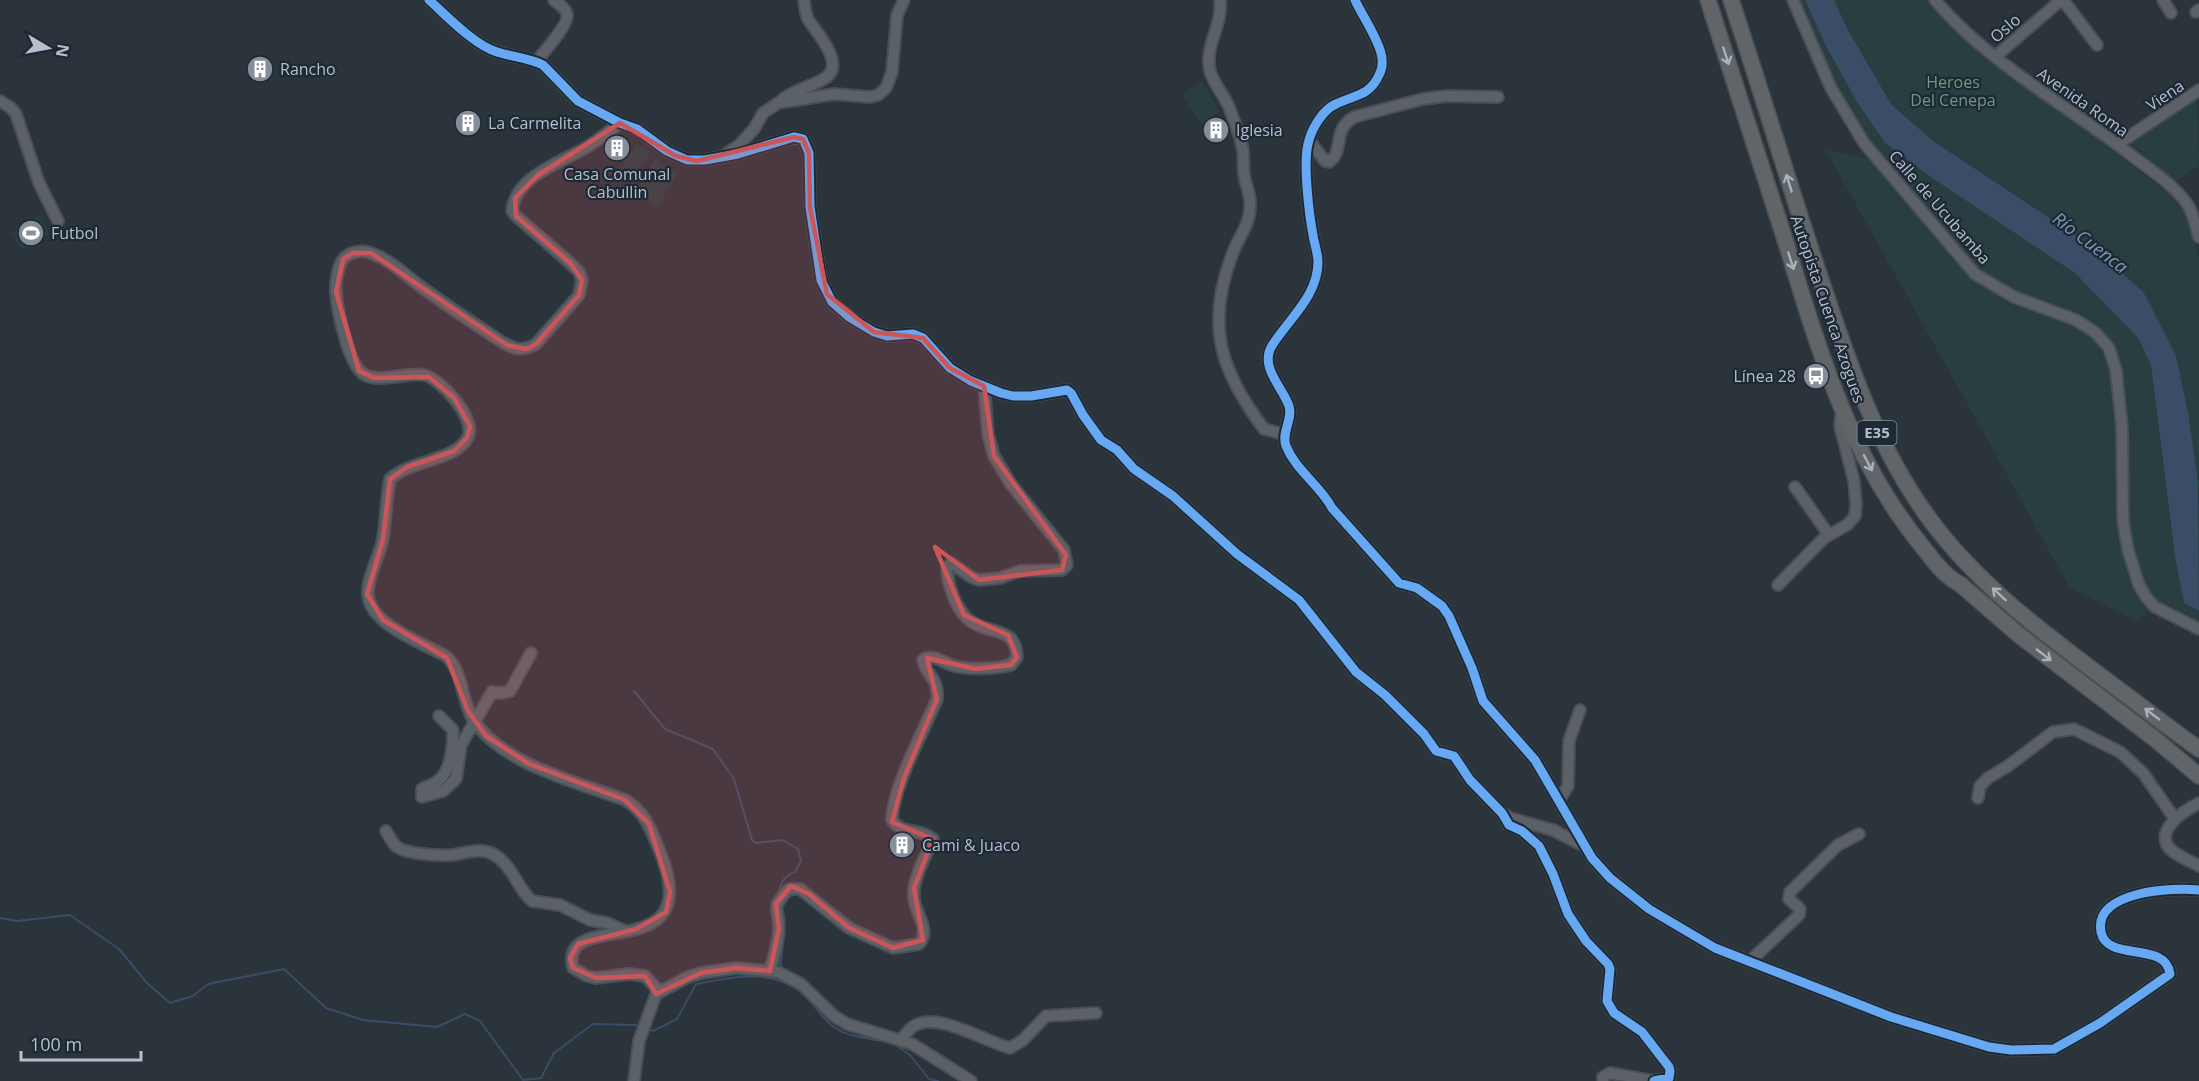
<svg xmlns="http://www.w3.org/2000/svg" width="2199" height="1081" font-family="'Open Sans',sans-serif">
<rect width="100%" height="100%" fill="#2b333b"/>
<!-- green -->
<path fill="#283e41" d="M1793 0H1805L1825 44 1858 104 1886 144 1935 180 2075 273 2138 338 2151 365 2175 556 2184 602 2199 611V629L2155 607 2128 550 2116 370 2096 333 1975 274 1864 143 1831 88Z
M1834 0H1933L2024 83 2169 194 2184 212 2199 257V494L2188 412 2176 357 2095 248 1933 141 1891 104 1848 30Z
M1202 81 1220 112 1201 124 1182 94Z
M2198 96 2199 166 2175 181 2128 142Z
M637 144 650 153 633 179 619 170Z
M1825 149 1875 160 1973 275 2075 322 2095 336 2106 349 2113 371 2119 427 2120 522 2153 609 2136 621 2070 588Z
M655 159 678 173 657 208 634 194Z
M39 215 50 233 22 250 11 233Z"/>
<!-- water -->
<path fill="#3a4d66" d="M1805 0H1834L1848 30 1891 104 1933 141 2095 248 2144 293 2176 356 2188 412 2198 483 2199 611 2184 603 2175 556 2151 365 2138 338 2075 273 1935 180 1886 144 1858 104 1825 44Z"/>
<g fill="none" stroke-linecap="round" stroke-linejoin="round">
<!-- stream -->
<path stroke="#3a4d66" stroke-width="2" d="M634 691 665 729 713 749 734 779 752 840 756 843 783 840 798 849 801 861 795 872C785 875 779 884 779 894
M0 918 17 921 70 915 119 949 147 983 170 1003 193 996 208 984 284 969 326 1008 363 1020 437 1027 465 1014 480 1021 523 1080 541 1078 554 1053 593 1024 634 1025 640 1026
M780 969 784 936
M648 1029 653 1031 677 1019 696 984C730 977 768 969 799 990 813 1000 820 1018 834 1027 845 1036 873 1040 887 1041
M893 1043 910 1055 929 1079 938 1081"/>
<defs>
<path id="minor" d="M429 0C447 16 474 45 497 52 512 57 529 58 543 65L578 101 620 123 637 129 667 151 687 160H705L738 154 794 137 803 139 809 153 810 207 821 280 832 302 849 317 874 332 887 336 913 334 923 338 950 368 971 381 1001 393 1013 396H1031L1067 390 1071 393 1083 415 1101 440 1117 450 1134 469 1173 496 1237 554 1299 600 1356 672 1385 695 1424 734 1436 751 1454 756 1470 780 1502 813 1509 825 1522 831 1539 846 1553 874 1568 914 1586 941 1608 964 1610 969 1607 1001 1614 1013 1642 1032 1669 1067 1670 1071 1669 1078 1654 1081
M1220 0C1223 25 1204 46 1210 71 1213 83 1224 95 1229 107 1234 121 1241 136 1243 151 1244 158 1243 166 1244 174 1245 183 1249 191 1250 200 1252 224 1239 235 1232 255 1205 326 1221 372 1264 429L1279 433 1286 431
M1355 0C1363 17 1376 35 1381 53 1383 61 1383 68 1379 75 1370 96 1354 95 1336 104 1322 110 1311 130 1308 144 1303 163 1309 214 1313 235 1314 243 1318 253 1318 262 1318 295 1290 318 1273 344 1258 366 1282 386 1289 406 1293 420 1281 432 1286 446 1296 471 1320 485 1332 508L1399 583 1417 588 1442 606 1449 616 1472 668 1483 701 1535 760 1592 858 1610 878 1649 909 1715 948 1891 1017 1989 1047 2011 1050 2054 1049 2100 1023 2170 974C2166 940 2107 963 2101 932 2093 891 2173 887 2199 890
M1793 0 1831 88 1864 143 1975 274 2014 297 2076 320 2096 333 2109 348 2116 370 2122 427 2123 521 2128 550 2139 585 2146 597 2155 607 2199 629
M1935 0C1990 65 2069 106 2135 158 2153 172 2177 187 2189 207 2194 216 2196 228 2199 237
M2063 0 2097 45
M2163 0 2171 13
M2196 12 2199 10
M1996 56 2061 0
M536 62C543 53 570 23 567 14 566 8 558 4 554 0
M783 99C795 90 809 87 822 80 849 66 817 34 808 19 805 13 805 6 804 0
M0 101 10 107 16 114 39 183 58 221
M620 123C608 132 597 141 585 148 559 163 515 177 512 211L516 216 570 263 579 272 582 280 579 295 536 344C529 348 523 350 515 348 505 345 496 338 487 332 464 317 442 302 420 286 404 274 390 260 371 253 363 250 352 251 345 257 338 264 335 282 336 292 337 310 349 368 365 375 380 383 407 372 424 375 441 379 476 418 468 437 456 461 409 460 390 479 386 499 386 519 383 538 380 556 366 579 368 595 370 621 412 639 432 649 437 652 444 654 448 658 464 675 461 702 474 721 504 765 577 782 625 800 646 813 651 830 660 852 708 971 557 905 573 968L587 976 596 978 629 974 645 976 656 988V994L639 1041 634 1081
M1309 140 1325 161 1329 162C1345 151 1331 131 1354 117L1423 99 1447 96 1498 97
M2118 144 2199 90
M726 154 739 145 754 129 763 113 778 103 834 94 870 97 878 95 886 88 892 72 897 15 904 0
M1795 487 1829 535
M1778 585 1824 538 1847 525 1855 516 1856 504 1854 481 1840 426 1842 408
M439 716 453 730C453 745 452 769 439 780 434 785 428 785 422 789V797L443 791 456 779 461 745 492 692 502 693 510 691 531 653
M1978 798 1980 786 1988 778 2008 766 2053 732 2074 729 2120 752 2143 773 2175 819
M1559 801 1568 786 1569 741 1580 710
M2199 803C2187 809 2158 827 2167 845 2172 854 2190 861 2199 866
M1502 813 1510 818 1553 830 1582 845
M386 831C389 836 392 843 397 847 407 854 439 856 452 855 466 853 480 847 493 854 512 864 517 888 532 901L560 905 590 920 607 923 625 931
M1751 960 1799 915 1800 909 1789 899 1790 892 1838 845 1859 834
M770 971C773 958 779 942 779 928 779 904 769 911 789 889H800L849 928 893 948 919 944C931 931 916 914 914 899 912 879 926 856 933 839 921 828 902 835 892 820 893 786 924 731 937 699 939 677 926 676 923 660 932 653 944 663 954 666 969 670 996 669 1011 665L1017 657C1016 626 991 635 972 622 957 613 947 584 947 567L951 563 971 577 979 580 1000 578 1020 571 1062 570 1067 565 1064 550 1011 484 994 456 988 434 984 386
M656 994 688 977 701 973 736 968 778 972 801 984 834 1016 847 1024 912 1044 971 1081
M901 1040C905 1035 909 1029 914 1026 937 1011 986 1042 1010 1048L1023 1040 1046 1016 1096 1013
M1603 1081V1077L1610 1073 1653 1081"/>
<path id="highway" d="M1708 0C1735 82 1761 164 1787 246 1819 351 1851 460 1922 546 1933 560 1944 576 1960 584L2019 635 2155 739 2199 776
M1731 0C1761 90 1788 181 1818 271 1848 360 1874 444 1931 521 1980 587 2049 637 2114 686 2143 707 2170 729 2199 749"/>
</defs>
<!-- minor casing -->
<use href="#minor" stroke="#494f55" stroke-width="14"/>
<!-- highway casing -->
<use href="#highway" stroke="#484f56" stroke-width="18"/>
<!-- minor -->
<use href="#minor" stroke="#5c6168" stroke-width="10"/>
<!-- highway -->
<use href="#highway" stroke="#616568" stroke-width="15"/>
<defs>
<path id="cycleway" d="M429 0C447 16 474 45 497 52 512 57 529 58 543 65L578 101 620 123 637 129 667 151 687 160H705L738 154 794 137 803 139 809 153 810 207 821 280 832 302 849 317 874 332 887 336 913 334 923 338 950 368 971 381 1001 393 1013 396H1031L1067 390 1071 393 1083 415 1101 440 1117 450 1134 469 1173 496 1237 554 1299 600 1356 672 1385 695 1424 734 1436 751 1454 756 1470 780 1502 813 1509 825 1522 831 1539 846 1553 874 1568 914 1586 941 1608 964 1610 969 1607 1001 1614 1013 1642 1032 1669 1067 1670 1071 1669 1078 1654 1081
M1355 0C1363 17 1376 35 1381 53 1383 61 1383 68 1379 75 1370 96 1354 95 1336 104 1322 110 1311 130 1308 144 1303 163 1309 214 1313 235 1314 243 1318 253 1318 262 1318 295 1290 318 1273 344 1258 366 1282 386 1289 406 1293 420 1281 432 1286 446 1296 471 1320 485 1332 508L1399 583 1417 588 1442 606 1449 616 1472 668 1483 701 1535 760 1592 858 1610 878 1649 909 1715 948 1891 1017 1989 1047 2011 1050 2054 1049 2100 1023 2170 974C2166 940 2107 963 2101 932 2093 891 2173 887 2199 890"/>
</defs>
<!-- cycleway casing -->
<use href="#cycleway" stroke="#1e2936" stroke-width="13"/>
<!-- cycleway -->
<use href="#cycleway" stroke="#66a8f1" stroke-width="9"/>
</g>
<!-- one-way arrows -->
<defs><path id="oneway-shaft" d="M-6 0H5M1.5-3L5.5 0L1.5 3" fill="none" stroke-width="1.6" stroke-linecap="round" stroke-linejoin="round" transform="scale(1.5)"/></defs>
<g stroke="#a9b2bc">
<use href="#oneway-shaft" transform="translate(1726 56) rotate(72)"/>
<use href="#oneway-shaft" transform="translate(1789 183) rotate(-107)"/>
<use href="#oneway-shaft" transform="translate(1791 261) rotate(72)"/>
<use href="#oneway-shaft" transform="translate(1868 463) rotate(62)"/>
<use href="#oneway-shaft" transform="translate(1999 594) rotate(-137)"/>
<use href="#oneway-shaft" transform="translate(2044 655) rotate(38)"/>
<use href="#oneway-shaft" transform="translate(2152 714) rotate(-143)"/>
</g>
<!-- marked area -->
<path fill="#cc5559" fill-opacity="0.2" stroke="#cc5559" stroke-width="4.5" stroke-linejoin="round" d="M620 123 676 156 697 161 794 137 803 139 809 153 810 207 827 294 874 332 923 338 950 368 984 386 994 456 1066 555 1062 570 979 580 935 547 964 615 1008 635 1017 657 1011 665 975 669 927 658 937 699 904 778 892 822 933 839 914 888 923 940 893 948 849 928 809 894 791 886 776 904 779 929 770 971 736 968 701 973 656 994 645 976 596 978 573 968 570 958 578 944 636 929 666 912 670 892 649 824 625 800 529 764 486 736 468 711 447 658 383 620 367 594 383 539 390 479 407 467 454 451 467 438 470 426 454 398 429 377 374 378 359 371 336 292 343 259 353 253H371L507 345 526 349 536 344 579 295 582 280 570 263 516 216 515 198 538 175Z"/>
<!-- icons -->
<defs>
<symbol id="building-disc" viewBox="-11 -11 22 22"><circle r="9.5" fill="#858e99" stroke="#1e2936"/><path d="M-4-6H4V6H1V3H-1V6H-4ZM-2.5-4.3h1.7v1.8h-1.7ZM.8-4.3h1.7v1.8H.8ZM-2.5-1h1.7V.8h-1.7ZM.8-1h1.7V.8H.8Z" fill="#fff"/></symbol>
<symbol id="stadium-disc" viewBox="-11 -11 22 22"><circle r="9.5" fill="#858e99" stroke="#1e2936"/><path d="M0-5a6.5 5 0 1 0 0 10a6.5 5 0 1 0 0-10ZM-3.5-1.8h7v3.6h-7Z" fill="#fff"/></symbol>
<symbol id="bus-disc" viewBox="-11 -11 22 22"><circle r="9.5" fill="#858e99" stroke="#1e2936"/><path d="M-5-6H5V4H4V6H2V4H-2V6H-4V4H-5ZM-3.5-4V0h7V-4ZM-3.5 1.2v1.5H-2V1.2ZM2 1.2v1.5H3.5V1.2Z" fill="#fff"/></symbol>
</defs>
<g fill-rule="evenodd">
<use href="#building-disc" x="245" y="54" width="30" height="30"/>
<use href="#building-disc" x="453" y="108" width="30" height="30"/>
<use href="#building-disc" x="1201" y="115" width="30" height="30"/>
<use href="#building-disc" x="602" y="133" width="30" height="30"/>
<use href="#stadium-disc" x="16" y="218" width="30" height="30"/>
<use href="#bus-disc" x="1801" y="361" width="30" height="30"/>
<use href="#building-disc" x="887" y="830" width="30" height="30"/>
</g>
<g text-anchor="middle" stroke-width="4.5" stroke-linejoin="round" paint-order="stroke">
<!-- shield labels -->
<rect fill="#1e2936" stroke="#88929e" stroke-width="1.5" x="1857.5" y="421" width="39" height="24" rx="4.5"/>
<g font-size="15" font-weight="bold" fill="#b6bfcb">
<text x="1877" y="438">E35</text>
</g>
<!-- street labels -->
<g font-size="16" fill="#b6bfcb" stroke="#1e2936">
<text transform="translate(2005 28) rotate(-41)" y="6">Oslo</text>
<text transform="translate(2165 95) rotate(-34)" y="6">Viena</text>
<text transform="translate(2083 102) rotate(35)" y="6">Avenida Roma</text>
<text transform="translate(1940 207) rotate(49)" y="6">Calle de Ucubamba</text>
<text transform="translate(1828 309) rotate(71)" y="6">Autopista Cuenca Azogues</text>
</g>
<!-- poi labels -->
<g font-size="16" fill="#b6bfcb" stroke="#1e2936" text-anchor="start">
<text x="280" y="75">Rancho</text>
<text x="488" y="129">La Carmelita</text>
<text x="1236" y="136">Iglesia</text>
<text x="617" y="180" text-anchor="middle">Casa Comunal<tspan x="617" dy="18">Cabullin</tspan></text>
<text x="51" y="239">Futbol</text>
<text x="1796" y="382" text-anchor="end">Línea 28</text>
<text x="922" y="851">Cami &amp; Juaco</text>
</g>
<!-- park labels -->
<g font-size="16" fill="#6d9c76" stroke="#1e2936">
<text x="1953" y="88">Heroes<tspan x="1953" dy="18">Del Cenepa</tspan></text>
</g>
<!-- water labels -->
<g font-size="18" font-style="italic" fill="#7d96b2" stroke="#1e2936">
<text transform="translate(2090 243) rotate(37)" y="6">Río Cuenca</text>
</g>
</g>
<!-- north arrow -->
<g transform="translate(48 48) rotate(100)" stroke="#1e2936" stroke-width="4.5" paint-order="stroke">
<path d="M0-4.5L10 22L0 15L-10 22Z" fill="#b6bfcb"/>
<text y="-9" font-size="16" font-weight="bold" text-anchor="middle" fill="#b6bfcb">N</text>
</g>
<!-- scale -->
<path d="M21 1051v9h120v-9" fill="none" stroke="#b6bfcb" stroke-width="3"/>
<text x="30" y="1051" font-size="18" fill="#b6bfcb" stroke="#1e2936" stroke-width="4.5" paint-order="stroke">100 m</text>
</svg>
